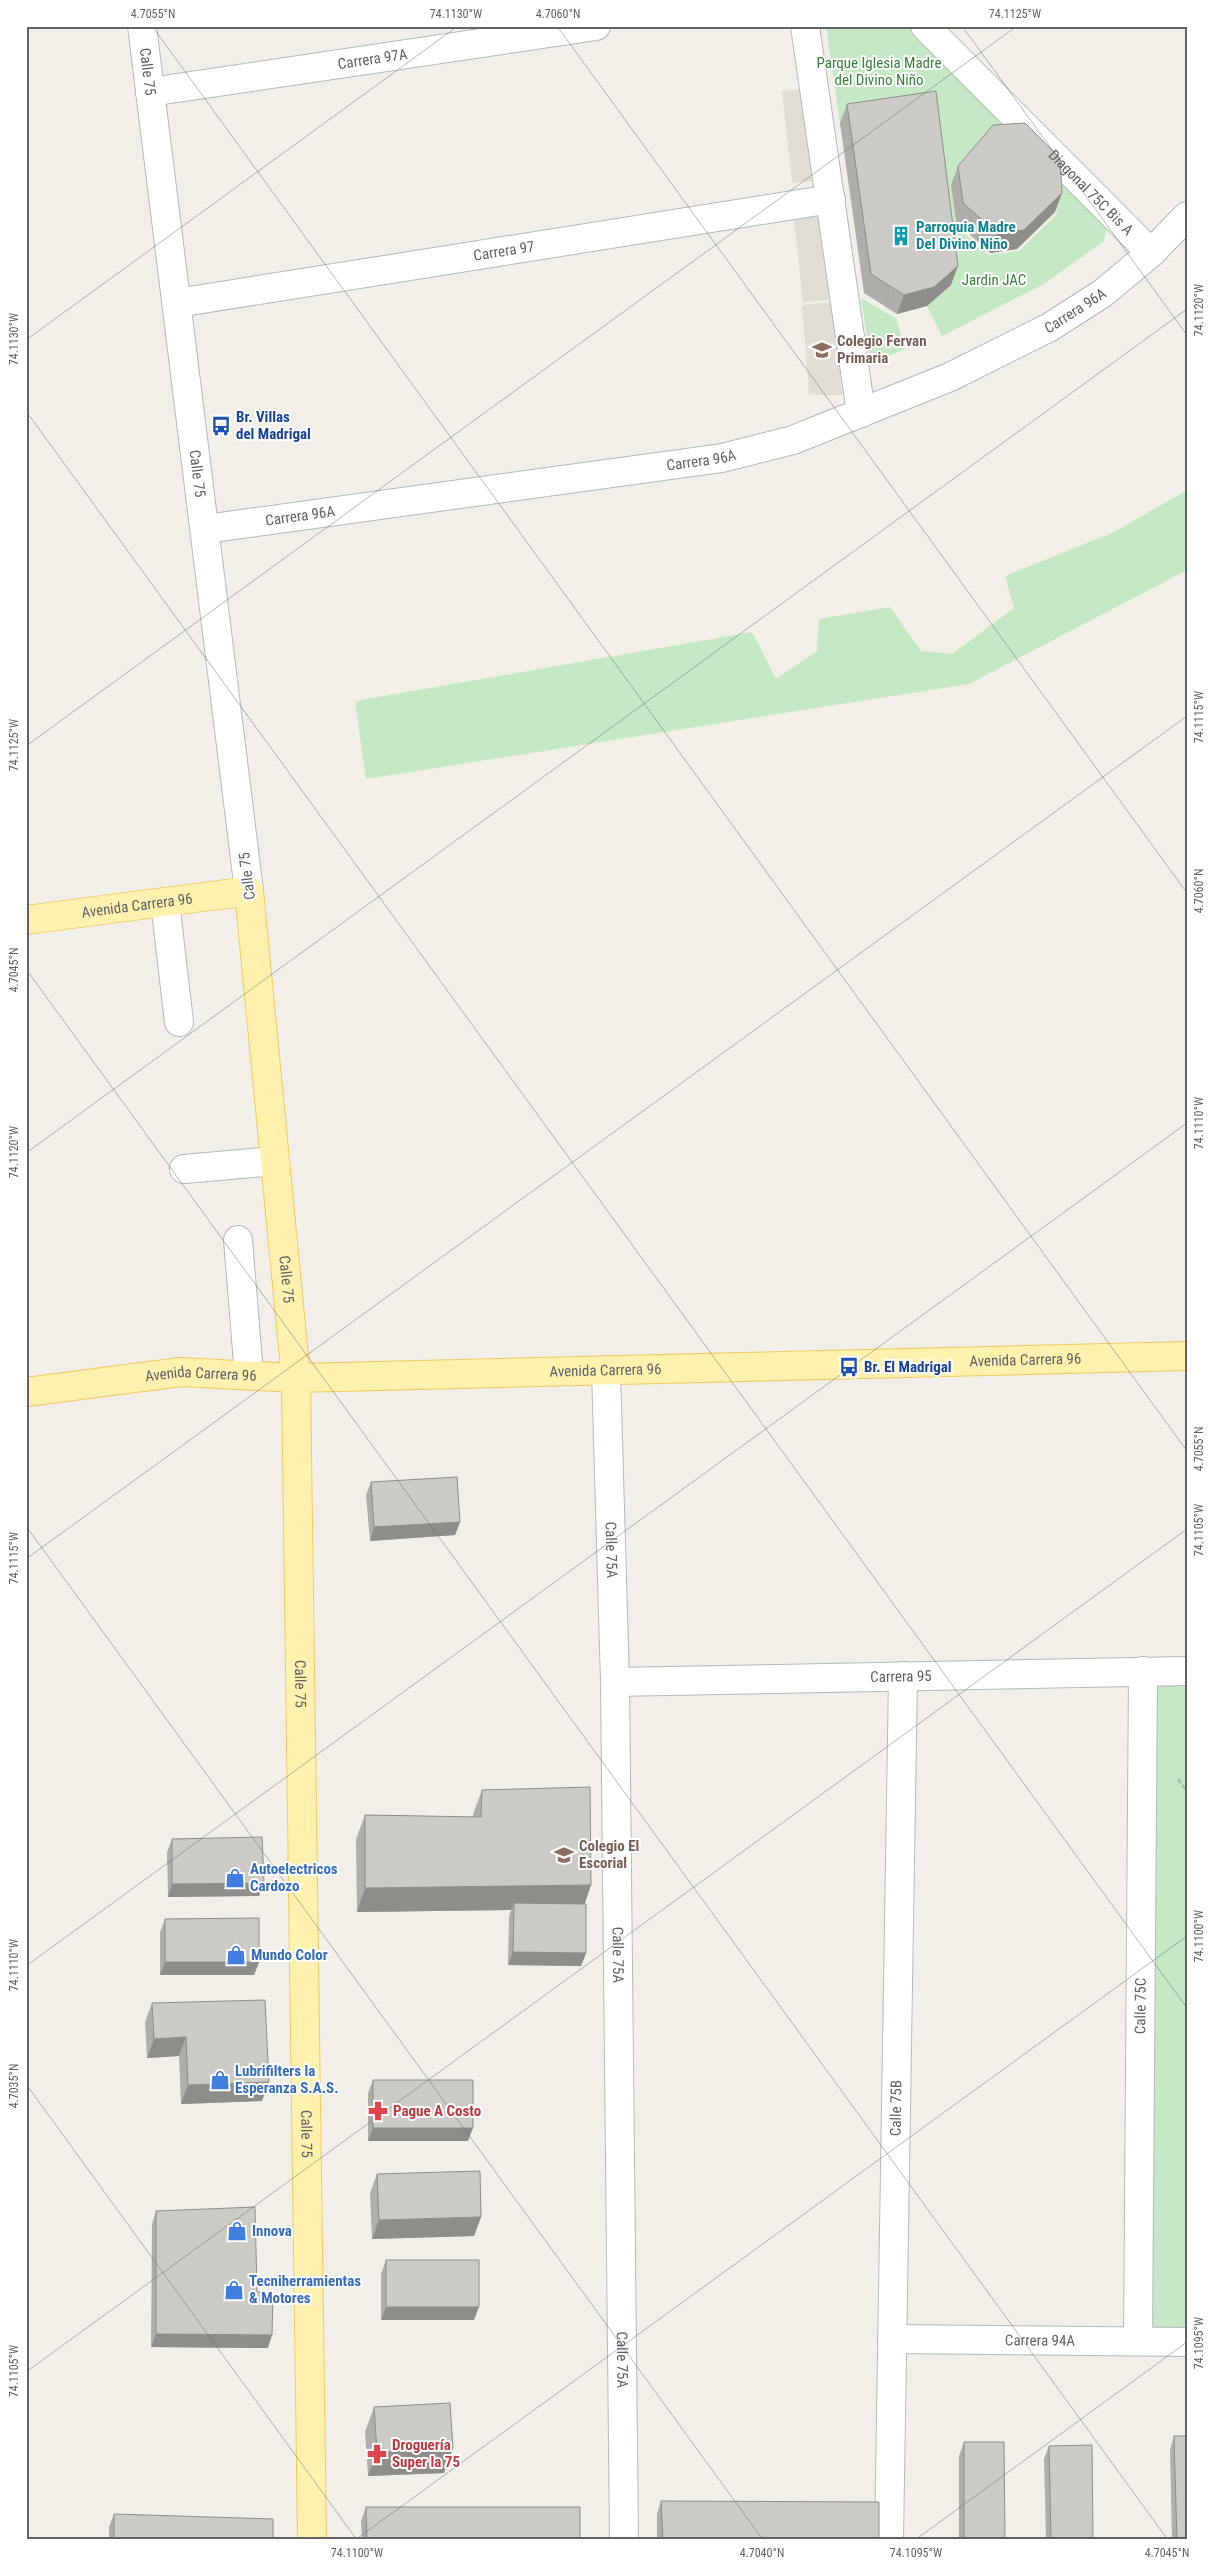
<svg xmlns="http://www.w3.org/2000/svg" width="1213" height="2566" font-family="'Roboto Condensed',sans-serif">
<rect width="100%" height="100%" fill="#f1efe8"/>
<!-- education -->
<path fill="#e1ded6" d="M814 88 823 180 792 183 782 91Z
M825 206 834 299 803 302 793 210Z
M834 302 842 395H809L802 305Z"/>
<!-- green -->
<path fill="#c5e8c5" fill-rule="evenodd" d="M826 26H912L1109 218 1104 241 1042 285 942 336 927 306 951 285 840 123ZM1055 177 1057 214 1019 251 988 255 956 225 951 185Z
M861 298 897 319 904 350 871 363Z
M1187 490V570L969 684 366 779 355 701 752 632 776 679 817 651 819 619 890 607 921 651 952 654 1014 608 1005 576 1114 532Z
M1143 1671H1187V2342L1138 2341Z"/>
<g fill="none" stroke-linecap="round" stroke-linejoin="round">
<defs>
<g id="minor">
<path id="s1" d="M142 26 249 891"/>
<path d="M805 26 861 413"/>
<path id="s2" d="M925 26 1151 253"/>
<path id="s3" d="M150 92 596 26"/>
<path id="s4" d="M177 303 831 199"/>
<path id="s5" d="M205 529 722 458 793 440 950 377 1050 327 1103 293 1151 253 1187 216"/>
<path d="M165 902 179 1022"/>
<path d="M184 1169 275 1161"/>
<path d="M238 1240 249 1375"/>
<path id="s6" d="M606 1370 615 1682 624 2540"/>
<path id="s7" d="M615 1682 1187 1671"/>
<path id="s8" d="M892 2339 1187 2342"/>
<path id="s9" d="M1138 2341 1143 1671"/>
<path id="s10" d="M889 2540 903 1676"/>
</g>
<g id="major">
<path id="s11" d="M26 920 249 891 296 1378 312 2540"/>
<path id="s12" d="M26 1392 181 1372 296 1378 1187 1356"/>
</g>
</defs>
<!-- minor casing -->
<use href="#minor" stroke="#b5b8bc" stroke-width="30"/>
<!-- major casing -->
<use href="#major" stroke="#f2c960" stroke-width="30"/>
<!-- path -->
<path stroke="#9cc7a9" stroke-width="3" stroke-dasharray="5 2.5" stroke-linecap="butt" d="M1178 1779 1187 1791"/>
<!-- minor -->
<use href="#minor" stroke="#fff" stroke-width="28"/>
<!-- major -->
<use href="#major" stroke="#fff2af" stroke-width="28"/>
</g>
<!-- wall -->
<path fill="#afaea9" d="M847 104 951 285 927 306 897 314 864 293 840 123Z
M958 166 1055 212 1017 249 990 253 956 222 951 185Z
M371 1482 460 1522 455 1535 370 1541 366 1495Z
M482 1790 585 1904 586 1953 581 1966 508 1965 509 1916 511 1910 357 1912 356 1839 365 1815 473 1817V1814Z
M172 1839 264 1883 259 1896 168 1897 167 1852Z
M165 1919 259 1962 254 1975H160V1932Z
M152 2003 262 2101 181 2104 179 2056 147 2058 145 2022Z
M373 2080 468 2141H368V2093Z
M377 2174 481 2217 474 2236 372 2239 370 2193Z
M156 2211 257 2292 268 2348 151 2347 152 2224Z
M386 2260 474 2320H381V2274Z
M374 2407 453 2448 444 2473 368 2476 365 2432Z
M1174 2436 1187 2540H1172L1170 2450Z
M964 2442 1005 2540H959V2456Z
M1049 2446 1093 2540H1046L1044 2459Z
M661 2501 879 2540H657V2514Z
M366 2507 580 2540H362L361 2521Z
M114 2514 273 2540H109V2527Z"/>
<!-- shaded-wall -->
<path fill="#8f8d8a" d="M1062 193 1055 212 1017 249 990 253 997 233Z
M958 266 951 285 927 306 897 314 904 295Z
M460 1522 455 1535 370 1541 374 1527Z
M264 1883 259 1896 168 1897 172 1884Z
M591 1885 583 1909 514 1903 511 1910 357 1912 365 1888Z
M513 1952 586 1953 581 1966 508 1965Z
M165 1962H259L254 1975H160Z
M186 2037 179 2056 147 2058 154 2039Z
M269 2082 262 2101 181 2104 188 2085Z
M373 2128H473L468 2141H368Z
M481 2217 474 2236 372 2239 379 2220Z
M386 2307H479L474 2320H381Z
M156 2334 272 2335 268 2348 151 2347Z
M453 2448 444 2473 368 2476 377 2452Z"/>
<!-- building -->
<path fill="#cccac5" stroke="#8f8d8a" d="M936 91 958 266 934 287 904 295 871 274 847 104Z
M1025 123 1060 158 1062 193 1024 230 997 233 963 203 958 166 993 125Z
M457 1477 460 1522 374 1527 371 1482Z
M590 1787 591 1885 365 1888V1815L481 1817 482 1790Z
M262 1837 264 1883 172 1884V1839Z
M514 1903 586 1904V1953L513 1952Z
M259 1918V1962H165V1919Z
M265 2000 269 2082 188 2085 186 2037 154 2039 152 2003Z
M373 2080H473V2128H373Z
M480 2171 481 2217 379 2220 377 2174Z
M255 2207 257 2292H273L272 2335 156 2334V2211Z
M386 2260H479V2307H386Z
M450 2403 453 2448 377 2452 374 2407Z
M1174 2436H1187V2540H1177Z
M964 2442H1004L1005 2540H964Z
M1092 2445 1093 2540H1051L1049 2446Z
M661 2501 879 2502V2540H663Z
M366 2507H580V2540H367Z
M114 2514 273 2519V2540H114Z"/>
<!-- ticks -->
<path fill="none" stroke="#5f6368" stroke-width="1" stroke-opacity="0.45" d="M152 26 1187 1451M557 26 1187 893M962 26 1187 335M26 340 458 26M26 411 1187 2008M26 746 1017 26M26 969 1168 2540M26 1153 1187 309M26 1526 763 2540M26 1559 1187 716M26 1966 1187 1123M26 2084 357 2540M26 2372 1187 1529M355 2540 1187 1936M915 2540 1187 2342"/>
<!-- icons -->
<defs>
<symbol id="building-bare" viewBox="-9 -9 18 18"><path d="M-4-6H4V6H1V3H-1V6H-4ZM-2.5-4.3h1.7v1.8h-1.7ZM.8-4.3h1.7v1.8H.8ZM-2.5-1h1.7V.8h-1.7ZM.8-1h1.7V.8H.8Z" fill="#0f9aa8" stroke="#fff" stroke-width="2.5" paint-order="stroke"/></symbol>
<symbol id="school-bare" viewBox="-9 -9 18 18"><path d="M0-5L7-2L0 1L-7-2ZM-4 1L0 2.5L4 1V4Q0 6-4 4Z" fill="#8d6e63" stroke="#fff" stroke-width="2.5" paint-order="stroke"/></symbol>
<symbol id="bus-bare" viewBox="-9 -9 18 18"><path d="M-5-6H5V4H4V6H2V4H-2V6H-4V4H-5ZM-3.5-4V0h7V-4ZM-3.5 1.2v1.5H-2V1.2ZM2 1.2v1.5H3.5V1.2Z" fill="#1a4fb4" stroke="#fff" stroke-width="2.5" paint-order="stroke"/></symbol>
<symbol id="shop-bare" viewBox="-9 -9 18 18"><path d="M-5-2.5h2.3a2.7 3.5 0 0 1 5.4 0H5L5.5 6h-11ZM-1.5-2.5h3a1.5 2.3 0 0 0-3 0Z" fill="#3f7fe0" stroke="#fff" stroke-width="2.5" paint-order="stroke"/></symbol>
<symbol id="pharmacy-bare" viewBox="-9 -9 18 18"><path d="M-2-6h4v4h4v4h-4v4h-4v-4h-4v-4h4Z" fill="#e0444e" stroke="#fff" stroke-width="2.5" paint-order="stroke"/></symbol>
</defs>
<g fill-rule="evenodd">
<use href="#building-bare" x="887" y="222" width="28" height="28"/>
<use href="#school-bare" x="808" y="336" width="28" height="28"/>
<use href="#bus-bare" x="207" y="412" width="28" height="28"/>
<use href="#bus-bare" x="835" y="1353" width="28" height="28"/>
<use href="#school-bare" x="550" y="1841" width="28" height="28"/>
<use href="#shop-bare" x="221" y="1864" width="28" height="28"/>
<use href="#shop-bare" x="222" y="1941" width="28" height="28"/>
<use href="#shop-bare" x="206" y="2066" width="28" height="28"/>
<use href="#pharmacy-bare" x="364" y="2097" width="28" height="28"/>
<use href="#shop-bare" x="223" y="2217" width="28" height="28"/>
<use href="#shop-bare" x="220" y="2276" width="28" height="28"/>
<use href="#pharmacy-bare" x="363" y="2440" width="28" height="28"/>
</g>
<g text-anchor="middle" stroke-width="4" stroke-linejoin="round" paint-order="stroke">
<!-- street labels -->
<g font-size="15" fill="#5f6368" stroke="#fff">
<text dy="5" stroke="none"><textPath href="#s3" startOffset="225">Carrera 97A</textPath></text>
<text dy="5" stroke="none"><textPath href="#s1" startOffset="46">Calle 75</textPath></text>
<text dy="5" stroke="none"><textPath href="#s2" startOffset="235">Diagonal 75C Bis A</textPath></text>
<text dy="5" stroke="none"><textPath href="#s4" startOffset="331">Carrera 97</textPath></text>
<text dy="5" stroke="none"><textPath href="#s5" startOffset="906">Carrera 96A</textPath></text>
<text dy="5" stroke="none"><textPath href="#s5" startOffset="501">Carrera 96A</textPath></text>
<text dy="5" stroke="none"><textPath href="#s1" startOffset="451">Calle 75</textPath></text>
<text dy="5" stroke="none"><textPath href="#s5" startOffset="96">Carrera 96A</textPath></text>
<text transform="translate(247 876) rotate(-97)" y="5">Calle 75</text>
<text dy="5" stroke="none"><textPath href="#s11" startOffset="112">Avenida Carrera 96</textPath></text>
<text dy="5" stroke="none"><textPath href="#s11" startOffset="615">Calle 75</textPath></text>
<text dy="5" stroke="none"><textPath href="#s12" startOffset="1001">Avenida Carrera 96</textPath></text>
<text dy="5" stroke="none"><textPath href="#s12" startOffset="581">Avenida Carrera 96</textPath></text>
<text dy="5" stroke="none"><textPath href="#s12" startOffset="176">Avenida Carrera 96</textPath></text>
<text dy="5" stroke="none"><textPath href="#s6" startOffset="180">Calle 75A</textPath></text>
<text dy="5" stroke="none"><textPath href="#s7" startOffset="286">Carrera 95</textPath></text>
<text dy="5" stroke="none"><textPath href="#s11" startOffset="1020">Calle 75</textPath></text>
<text dy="5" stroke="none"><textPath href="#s6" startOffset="585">Calle 75A</textPath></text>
<text dy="5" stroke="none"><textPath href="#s9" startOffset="335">Calle 75C</textPath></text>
<text dy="5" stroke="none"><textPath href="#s10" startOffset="432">Calle 75B</textPath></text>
<text dy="5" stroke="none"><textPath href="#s11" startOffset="1470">Calle 75</textPath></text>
<text dy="5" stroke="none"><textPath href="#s8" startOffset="148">Carrera 94A</textPath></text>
<text dy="5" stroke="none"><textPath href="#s6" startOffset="990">Calle 75A</textPath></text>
</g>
<!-- park labels -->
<g font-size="15" fill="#348238" stroke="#fff">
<text x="879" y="68">Parque Iglesia Madre<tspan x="879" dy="17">del Divino Niño</tspan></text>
<text x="994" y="285">Jardin JAC</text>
</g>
<!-- culture labels -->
<g font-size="15" font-weight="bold" fill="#0d838f" stroke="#fff" text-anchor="start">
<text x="916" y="232">Parroquia Madre<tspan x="916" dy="17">Del Divino Niño</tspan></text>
</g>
<!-- education labels -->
<g font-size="15" font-weight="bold" fill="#785e54" stroke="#fff" text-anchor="start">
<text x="837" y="346">Colegio Fervan<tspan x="837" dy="17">Primaria</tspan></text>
<text x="579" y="1851">Colegio El<tspan x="579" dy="17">Escorial</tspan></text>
</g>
<!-- transit labels -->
<g font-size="15" font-weight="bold" fill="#164399" stroke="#fff" text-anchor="start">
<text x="236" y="422">Br. Villas<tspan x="236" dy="17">del Madrigal</tspan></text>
<text x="864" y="1372">Br. El Madrigal</text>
</g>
<!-- shop labels -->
<g font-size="15" font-weight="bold" fill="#366cbe" stroke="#fff" text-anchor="start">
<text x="250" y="1874">Autoelectricos<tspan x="250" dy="17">Cardozo</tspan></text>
<text x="251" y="1960">Mundo Color</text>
<text x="235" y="2076">Lubrifilters la<tspan x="235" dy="17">Esperanza S.A.S.</tspan></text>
<text x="252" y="2236">Innova</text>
<text x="249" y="2286">Tecniherramientas<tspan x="249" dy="17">&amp; Motores</tspan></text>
</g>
<!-- health labels -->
<g font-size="15" font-weight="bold" fill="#be3a42" stroke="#fff" text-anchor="start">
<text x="393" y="2116">Pague A Costo</text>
<text x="392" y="2450">Droguería<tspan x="392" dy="17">Super la 75</tspan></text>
</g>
</g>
<!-- border -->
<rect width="1213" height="2566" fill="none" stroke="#ffffff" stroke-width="55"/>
<rect x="28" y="28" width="1158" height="2510" fill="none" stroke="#5f6368" stroke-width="2"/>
<g font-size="12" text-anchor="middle" fill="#5f6368">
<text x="153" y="18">4.7055°N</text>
<text x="456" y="18">74.1130°W</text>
<text x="558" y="18">4.7060°N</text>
<text x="1015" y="18">74.1125°W</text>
<text transform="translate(1199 310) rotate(-90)" y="4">74.1120°W</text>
<text transform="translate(14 339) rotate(-90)" y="4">74.1130°W</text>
<text transform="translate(1199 717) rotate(-90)" y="4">74.1115°W</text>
<text transform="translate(14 745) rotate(-90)" y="4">74.1125°W</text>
<text transform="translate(1199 891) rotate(-90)" y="4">4.7060°N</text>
<text transform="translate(14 970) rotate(-90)" y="4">4.7045°N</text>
<text transform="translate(1199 1123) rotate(-90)" y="4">74.1110°W</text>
<text transform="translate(14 1152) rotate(-90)" y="4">74.1120°W</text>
<text transform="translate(1199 1449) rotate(-90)" y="4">4.7055°N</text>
<text transform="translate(1199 1530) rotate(-90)" y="4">74.1105°W</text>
<text transform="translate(14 1558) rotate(-90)" y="4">74.1115°W</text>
<text transform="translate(1199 1936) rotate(-90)" y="4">74.1100°W</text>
<text transform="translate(14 1965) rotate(-90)" y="4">74.1110°W</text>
<text transform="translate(14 2086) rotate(-90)" y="4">4.7035°N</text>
<text transform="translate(1199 2343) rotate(-90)" y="4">74.1095°W</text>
<text transform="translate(14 2371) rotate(-90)" y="4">74.1105°W</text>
<text x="357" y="2557">74.1100°W</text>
<text x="762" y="2557">4.7040°N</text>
<text x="916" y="2557">74.1095°W</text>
<text x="1167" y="2557">4.7045°N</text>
</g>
</svg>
